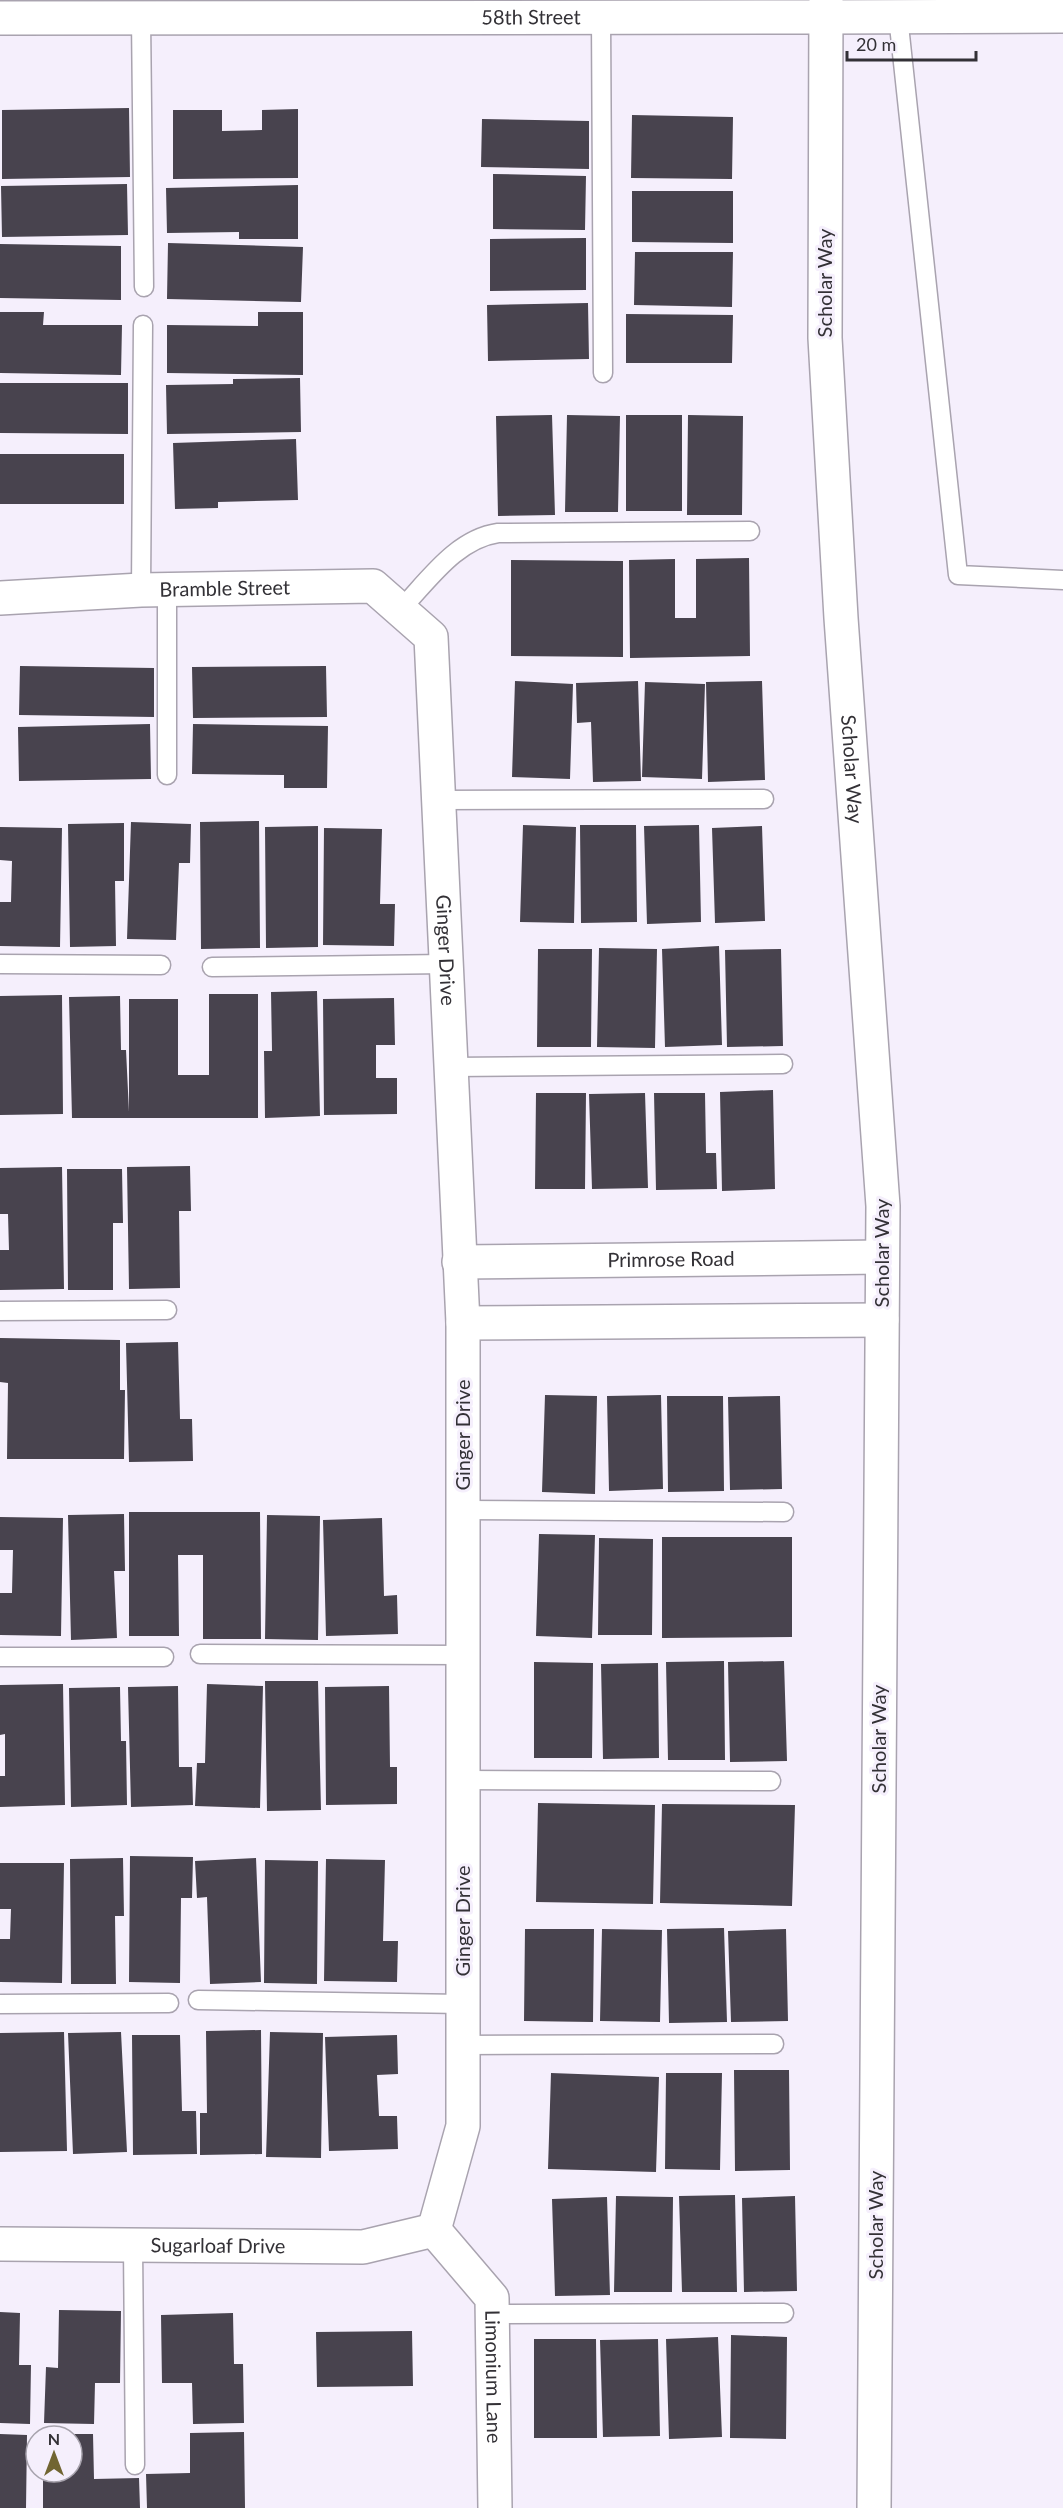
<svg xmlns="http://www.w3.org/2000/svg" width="1063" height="2508" font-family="Lato,sans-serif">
<rect width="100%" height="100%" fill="#f5effc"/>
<!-- building -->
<path fill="#48434e" d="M129 108 130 177 2 179V110Z
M298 109V178L173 179V110H222V131L262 130V110Z
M632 115 733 117 732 179 631 178Z
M482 119 589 121V169L481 167Z
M493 174 586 176 585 230 493 229Z
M127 184 128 235 2 237 1 186Z
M298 185V239H239V232L167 233 166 188Z
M632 191H733V243L632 242Z
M586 238V290L490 291V239Z
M168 243 303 247 301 302 167 299Z
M0 244 121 246V300L0 298Z
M635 252H733L732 307 634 305Z
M588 303 589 359 488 361 487 305Z
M0 312H44L43 325H122L121 375 0 373Z
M258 312H303V375L167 373V325L258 326Z
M626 314 733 315 732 363H626Z
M300 378 301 432 167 434 166 385 233 384V379Z
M0 383H128V434L0 433Z
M552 415 555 515 498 516 496 416Z
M567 415 620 416 618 512H565Z
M626 415H682V511H626Z
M688 415 743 416 742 515H687Z
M296 439 298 500 218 502V508L175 509 173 443Z
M0 454H124V504H0Z
M749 558 750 656 630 658 629 560 675 559V618H696V559Z
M511 560 623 561V657L511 656Z
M20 666 154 668V717L19 715Z
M326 666 327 717 193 718 192 667Z
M515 681 573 684 570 779 512 777Z
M638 681 641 781 593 782 591 722 577 723 576 683Z
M762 681 765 780 708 782 706 682Z
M645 682 705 684 702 779 642 777Z
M150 724 151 779 19 781 18 727Z
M193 724 328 726 327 788H284V775L192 774Z
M259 821 260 948 201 949 200 822Z
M131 822 191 824 190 863H179L176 940 127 939Z
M124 823V881H115L116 946 70 947 68 824Z
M523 825 576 827 574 923 520 922Z
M580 825H636L637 922 581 923Z
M699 825 701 922 647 924 644 826Z
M318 826V947L266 948 265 827Z
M762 826 765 921 715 923 712 828Z
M0 827 62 828 60 947 0 946V902H11L12 861 0 860Z
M324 828 382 829 380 904H395L394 946 323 945Z
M719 946 722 1045 665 1047 662 949Z
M599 948 657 949 655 1048 597 1047Z
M538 949H592L591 1047H537Z
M781 949 783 1046 727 1047 725 950Z
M317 991 320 1116 265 1118 264 1051H272L271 992Z
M209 994H258V1118H72L69 997 120 996 121 1050H126L129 1112V999H178V1075H209Z
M62 995 63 1114 0 1115V996Z
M394 998 395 1045H376V1078H397V1114L324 1115 323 999Z
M773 1090 775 1189 722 1191 720 1092Z
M536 1093H586L585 1189H535Z
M645 1093 648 1188 592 1189 589 1094Z
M654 1093H705L706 1153H716L717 1189 656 1190Z
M190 1166 191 1211H179L180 1288 129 1289 127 1167Z
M62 1167 64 1289 0 1290V1250H9L8 1214H0V1168Z
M67 1169H122L123 1223H113V1290H68Z
M0 1338 120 1340V1390H125L124 1459H7L8 1383 0 1382Z
M178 1342 180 1419H192L193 1461 129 1462 126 1343Z
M545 1395 597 1396 595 1494 542 1492Z
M661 1395 663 1489 609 1491 607 1396Z
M667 1396H723L724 1491 668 1492Z
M780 1396 782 1489 730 1490 728 1397Z
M129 1512H260L261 1639H203V1555H178L179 1636H129Z
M124 1514 125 1571H114L117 1638 71 1640 68 1515Z
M267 1515 320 1516 318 1640 265 1639Z
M0 1517 63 1518 61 1636 0 1635V1593H12L13 1550H0Z
M382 1518 384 1596 397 1595 398 1634 326 1636 323 1520Z
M539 1534 595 1535 592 1638 536 1636Z
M662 1537H792V1637L662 1638Z
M599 1538 653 1539 652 1635H598Z
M724 1661 725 1760H668L666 1662Z
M784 1661 787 1761 730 1762 728 1662Z
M534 1662 593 1663 592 1758H534Z
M658 1663 659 1758 603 1759 601 1664Z
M265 1681H318L321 1810 267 1811Z
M63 1684 65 1805 0 1807V1776H5V1734L0 1735V1685Z
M207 1684 263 1686 260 1808 195 1806 197 1763H205Z
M178 1686 179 1767H192L193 1805 131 1807 128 1687Z
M389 1686 390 1767H397V1804L326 1805 325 1687Z
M120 1687 121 1741H126L127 1805 71 1807 69 1688Z
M538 1803 655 1805 653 1904 536 1902Z
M662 1804 795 1805 792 1906 660 1903Z
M130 1856 193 1857 192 1898H181L180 1983 129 1982Z
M123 1858 124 1916H115L116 1984H71L70 1859Z
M256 1858 261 1982 210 1984 207 1897 197 1898 195 1861Z
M326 1859 385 1860 383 1941H398L397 1982 324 1981Z
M265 1860 318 1861 317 1984 264 1983Z
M0 1863H64L62 1983 0 1982V1939H10L11 1909H0Z
M724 1928 727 2022 669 2023 667 1929Z
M525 1929H594L593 2022 524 2021Z
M602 1929 662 1930 660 2022 600 2021Z
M786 1929 788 2021 731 2022 728 1931Z
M261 2030 262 2154 200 2155V2113H207L206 2031Z
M64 2032 67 2151 0 2152V2033Z
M121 2032 127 2152 73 2154 68 2033Z
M270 2032 323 2033 321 2158 266 2157Z
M132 2035H180L182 2111H196L197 2154 133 2155Z
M397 2035 398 2074 377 2075 379 2116H397L398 2149 329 2151 325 2037Z
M734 2070H789L790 2170 735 2171Z
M551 2073 659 2077 656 2172 548 2169Z
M666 2073H722L720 2170 665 2169Z
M735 2195 737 2292H682L679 2196Z
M616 2196 673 2197 672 2292H614Z
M795 2196 797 2291 744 2292 742 2198Z
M607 2197 610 2295 555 2296 552 2199Z
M59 2310 121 2311 120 2383H95L94 2424 44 2423 46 2367 58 2368Z
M0 2312 20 2313 19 2365H31L30 2424 0 2423Z
M233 2313 234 2364H243L244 2423 193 2424 192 2383H162L161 2315Z
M412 2331 413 2386 317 2387 316 2332Z
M731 2335 787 2337 786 2439 730 2438Z
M718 2337 722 2437 669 2439 666 2339Z
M534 2339H596L597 2438H534Z
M658 2339 660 2436 603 2437 600 2340Z
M244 2432 245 2508H147L146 2474 190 2473V2433Z
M0 2434 27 2435 26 2508H0Z
M42 2434H93L94 2479 139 2478 140 2508H43V2472H72V2436H42Z"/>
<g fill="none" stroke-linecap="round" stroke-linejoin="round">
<defs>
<path id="service" d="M898 16 958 575 1063 580
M601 17 603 373
M141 18 144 287
M141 590 143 325
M167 590V775
M400 610C428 581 456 539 498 533L750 531
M439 800 764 799
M0 964 161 965
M212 967 446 964
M451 1067 783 1064
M0 1311 167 1310
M463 1510 784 1512
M200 1654 463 1655
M0 1657H164
M463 1780 771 1781
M198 2000 463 2004
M0 2004 169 2003
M463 2045 774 2044
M133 2245 135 2465
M492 2314 784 2313"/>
<g id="minor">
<path id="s1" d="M0 18 826 17"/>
<path id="s2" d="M0 598 141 590 373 586 431 637 463 1323V2126L434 2230"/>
<path id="s3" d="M459 1262 882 1257"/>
<path d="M463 1323 882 1320"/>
<path id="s4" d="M434 2230 492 2298 495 2508"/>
<path id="s5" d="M0 2244 363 2247 434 2230"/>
</g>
<g id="tertiary">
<path id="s6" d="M826 0 825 338 841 618 883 1206 874 2508"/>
<path d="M826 17 1063 16"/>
</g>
</defs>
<!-- service casing -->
<use href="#service" stroke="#a9a3af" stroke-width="21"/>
<!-- minor casing -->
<use href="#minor" stroke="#a9a3af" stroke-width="36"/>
<!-- tertiary casing -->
<use href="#tertiary" stroke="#a9a3af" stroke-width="36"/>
<!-- service -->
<use href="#service" stroke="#fff" stroke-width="18"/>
<!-- minor -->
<use href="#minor" stroke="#fff" stroke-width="33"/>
<!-- tertiary -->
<use href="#tertiary" stroke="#fff" stroke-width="33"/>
</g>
<g text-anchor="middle" stroke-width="6" stroke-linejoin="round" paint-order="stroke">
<!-- street labels -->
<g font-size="20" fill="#333136" stroke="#f5effc">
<text dy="7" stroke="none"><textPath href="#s1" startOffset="531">58th Street</textPath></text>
<text transform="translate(825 283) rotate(-90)" y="7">Scholar Way</text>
<text dy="7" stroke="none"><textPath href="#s2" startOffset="225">Bramble Street</textPath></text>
<text dy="7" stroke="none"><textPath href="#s6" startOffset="770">Scholar Way</textPath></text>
<text dy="7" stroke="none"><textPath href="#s2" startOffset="764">Ginger Drive</textPath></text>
<text transform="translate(882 1253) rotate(-90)" y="7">Scholar Way</text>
<text dy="7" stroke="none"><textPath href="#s3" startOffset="212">Primrose Road</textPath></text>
<text transform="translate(463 1435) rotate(-90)" y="7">Ginger Drive</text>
<text transform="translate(879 1739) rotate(-90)" y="7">Scholar Way</text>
<text transform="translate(463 1921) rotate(-90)" y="7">Ginger Drive</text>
<text transform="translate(876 2225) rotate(-90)" y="7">Scholar Way</text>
<text dy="7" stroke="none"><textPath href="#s5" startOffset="218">Sugarloaf Drive</textPath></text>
<text dy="7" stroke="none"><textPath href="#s4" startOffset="168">Limonium Lane</textPath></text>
</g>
</g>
<!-- north arrow -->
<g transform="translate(54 2454)"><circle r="28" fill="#f5effc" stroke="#a7a3ad" stroke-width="1.5"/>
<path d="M0-4.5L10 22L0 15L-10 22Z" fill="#716532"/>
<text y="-9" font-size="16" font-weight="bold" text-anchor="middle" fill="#333136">N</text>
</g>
<!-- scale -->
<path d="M847 51v9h129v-9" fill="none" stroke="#333136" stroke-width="3"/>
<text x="856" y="51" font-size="18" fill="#333136" stroke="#f5effc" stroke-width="4.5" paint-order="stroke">20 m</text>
</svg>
